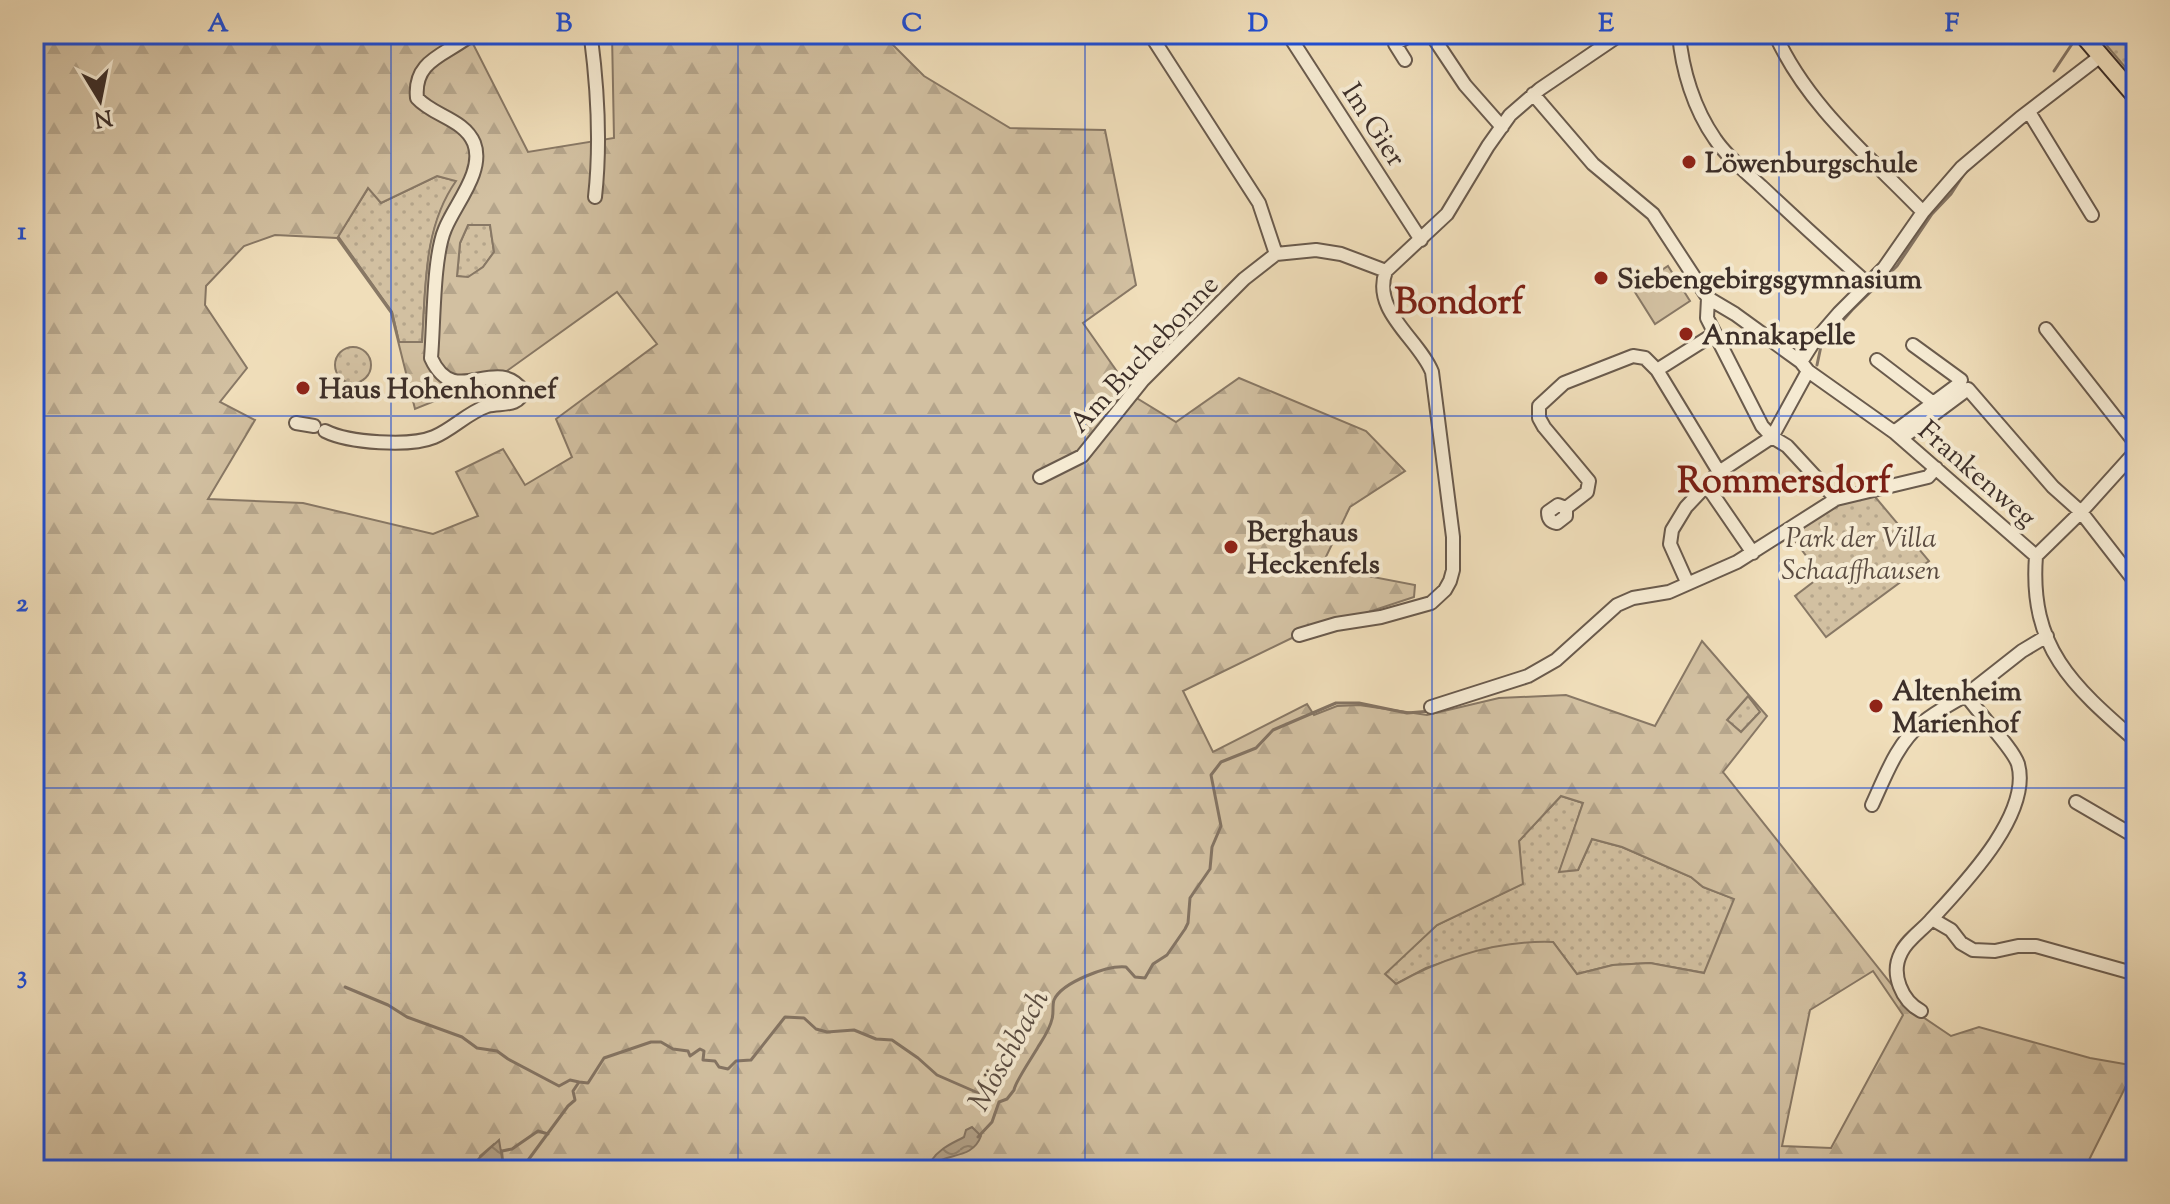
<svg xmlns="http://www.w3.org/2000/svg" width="2170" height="1204" font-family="'Sorts Mill Goudy',serif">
<defs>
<pattern id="green-dots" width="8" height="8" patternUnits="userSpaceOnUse" patternTransform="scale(2)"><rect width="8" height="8" fill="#d2c0a1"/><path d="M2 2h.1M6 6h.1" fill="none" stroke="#b5a58b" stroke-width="1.8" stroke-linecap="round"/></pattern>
<pattern id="forest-firs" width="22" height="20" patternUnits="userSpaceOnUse" patternTransform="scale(2)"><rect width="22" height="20" fill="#d2c0a1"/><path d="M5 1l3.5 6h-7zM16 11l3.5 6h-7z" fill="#b5a58b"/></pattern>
<pattern id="water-waves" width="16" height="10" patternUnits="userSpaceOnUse" patternTransform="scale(2)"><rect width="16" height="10" fill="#b3a289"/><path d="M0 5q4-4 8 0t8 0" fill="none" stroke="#938470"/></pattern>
</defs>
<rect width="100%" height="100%" fill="#f0deba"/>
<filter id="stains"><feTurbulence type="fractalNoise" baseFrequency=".0025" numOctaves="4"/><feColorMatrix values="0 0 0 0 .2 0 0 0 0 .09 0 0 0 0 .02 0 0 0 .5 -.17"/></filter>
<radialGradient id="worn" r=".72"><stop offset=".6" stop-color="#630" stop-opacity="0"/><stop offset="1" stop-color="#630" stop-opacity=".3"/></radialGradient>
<!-- green -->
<path fill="url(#green-dots)" stroke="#887865" stroke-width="2" d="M2097 34H2136V80Z
M437 176 457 181C423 228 426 287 422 342H399L392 312 338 236 369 187 381 203Z
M468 225H490L494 252 483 267 468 278 457 276 460 243Z
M335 365a18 18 0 1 1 36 0a18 18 0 1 1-36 0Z
M1871 492 1929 561 1826 637 1795 596 1821 576 1790 534 1844 502Z
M1748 696 1761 711 1741 732 1727 720Z
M1561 796 1583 803 1560 871 1578 870 1592 839 1622 847 1691 877 1703 887 1735 899 1705 973 1650 963 1613 965 1577 974 1553 942 1450 960 1426 968 1396 984 1384 973 1437 925 1522 884 1519 841Z"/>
<!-- forest -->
<path fill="url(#forest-firs)" stroke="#887865" stroke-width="2" fill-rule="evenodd" d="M34 34H468L528 152 614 138 612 34H882L924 76 1010 128 1105 130 1136 285 1083 323 1135 397 1176 422 1239 378 1366 431 1405 471 1350 507 1321 567 1415 585 1414 597 1296 636 1183 691 1213 752 1307 704 1314 715 1337 706 1359 705 1427 715 1499 698 1566 695 1655 726 1702 641 1767 716 1723 772 1911 1009 1951 1036 1979 1027 2090 1058 2136 1066 2088 1162 2099 1170H504L502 1151 494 1144 480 1156 477 1170H34ZM437 176 456 181C423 228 426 287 422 342H399L392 312 338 237 368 188 381 203ZM468 225H490L494 252 483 267 468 277 457 276 460 243ZM275 235 337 238 391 313 415 409 504 373 617 292 657 344 556 419 572 457 525 485 503 449 456 472 478 516 433 534 303 503 208 499 255 420 220 402 247 368 205 305 206 286 244 246ZM1748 696 1760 712 1741 732 1727 720ZM1561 796 1583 803 1559 872 1578 870 1592 839 1622 847 1691 877 1703 887 1734 899 1704 973 1650 963 1613 965 1577 974 1553 942C1496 940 1445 957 1396 984L1385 974 1437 925 1523 884 1519 841ZM1873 971 1903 1015 1831 1148 1782 1146 1810 1010Z"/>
<!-- pitch -->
<path fill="#d2c0a1" stroke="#887865" stroke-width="2" d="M1668 266 1690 301 1655 324 1633 289Z"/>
<!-- water -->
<path fill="url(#water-waves)" stroke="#847463" stroke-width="2" d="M972 1127 981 1136C972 1160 948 1152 932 1165L931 1161C940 1148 951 1144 964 1137L966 1130Z
M499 1140 504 1170H477L473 1164Z"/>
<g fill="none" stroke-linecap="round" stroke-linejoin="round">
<!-- stream -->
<path stroke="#847463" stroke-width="3" d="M2054 71 2074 41
M1817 365 1821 346 1852 310 1897 266 1932 214 1951 194 1964 174 1980 159
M345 987 388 1005 407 1017 462 1037 477 1048 497 1051 508 1059 559 1086 570 1080 579 1082
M978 1137 992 1122 999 1102 1007 1099 1014 1090C1015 1082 1033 1056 1038 1047 1043 1039 1050 1029 1052 1019 1054 1013 1052 1006 1054 1000 1062 982 1108 965 1126 967L1135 977 1145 978 1153 964 1167 955 1185 929 1188 923 1190 898 1210 869 1212 847 1221 826 1211 775 1221 762 1256 748 1273 730 1336 703H1359L1407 713 1431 711
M502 1151 512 1149 538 1131 548 1134
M523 1167 568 1106 575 1100 573 1091 579 1082 588 1083 604 1058 651 1042H661L673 1049 688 1051 690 1056 700 1049 704 1051 703 1060 715 1061 719 1067 728 1069 736 1061 751 1060 785 1017 804 1018 816 1029 827 1032 854 1030 876 1039 892 1040 918 1058 937 1075 992 1099
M445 1170 467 1163 473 1164
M926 1170 934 1163"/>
<defs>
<path id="minor" d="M592 34 591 38C598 92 601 143 595 197
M1150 34 1259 203 1276 254
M1288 34 1421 240
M1431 34 1465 85 1502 127
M1679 34C1682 70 1694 109 1715 139 1727 157 1746 172 1762 187 1797 220 1832 252 1868 284
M1775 34C1807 106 1870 157 1923 212
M913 37 917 34
M1405 60 1395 44 1412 34
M1533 94 1593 164 1653 214 1708 298 1707 318 1762 426 1772 437 1787 446 1836 499
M2029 112 2092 215
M1276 254 1316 250 1341 254 1386 271
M1386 271 1447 214 1488 146 1510 115 1540 89 1621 34
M1708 298 1735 314 1801 362 1808 371 1894 432 2036 556
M2046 329 2136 444
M1714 334 1657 370 1719 472
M1877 360 1932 402
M1801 362 1813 343 1839 313 1884 268 1923 212 1962 167 2020 118 2102 55
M296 423 314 426
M325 431C349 443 410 447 434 437 453 429 467 413 487 406 500 402 519 408 523 391 495 353 455 411 431 358 434 324 433 257 445 229 455 204 485 171 474 143 464 119 433 116 417 98 413 59 447 55 472 34
M1894 432 1956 386 1961 380 1913 345
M1902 438 1968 389 2053 487 2081 512 2136 583
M1040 477 1082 456 1143 380 1244 279 1276 254
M1707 486 1753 553
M1566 508V516L1557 523C1551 522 1548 519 1548 512L1558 505 1566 508 1587 492 1589 481 1544 427 1539 418V406L1564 383 1633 356 1645 358 1657 370
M2036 556C2029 648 2073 686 2136 741
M2036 556 2081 512 2136 451
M1687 582 1670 544 1672 530 1686 507 1719 472 1772 437 1808 371
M1299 635 1336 624 1381 617 1431 603 1445 590 1450 581 1453 570V537L1432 372C1419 339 1371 311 1386 271
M1431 707 1528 676 1556 660 1617 605 1633 598 1669 592 1737 562 1836 499 1928 477 1936 468
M2076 802 2136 837
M1872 805C1885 777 1897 743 1922 723 1935 712 1951 704 1966 695
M1932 919 1951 930 1961 943 1973 950 1995 951 2018 946H2036L2136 974
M1921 1011C1902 1001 1890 974 1901 953 1906 941 1922 930 1930 921 1962 886 2032 815 2018 764 2013 748 1978 713 1966 695L2022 651 2047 636"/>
<path id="major" d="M2082 34 2136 97"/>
</defs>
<!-- minor casing -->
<use href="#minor" stroke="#6a5b4d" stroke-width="16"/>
<!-- major casing -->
<use href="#major" stroke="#3d2f29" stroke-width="20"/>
<!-- minor -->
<use href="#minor" stroke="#f5ead2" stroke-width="12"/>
<!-- major -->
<use href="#major" stroke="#f0deba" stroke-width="16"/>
</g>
<!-- grid -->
<path fill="none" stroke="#1d4ed8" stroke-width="2" stroke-opacity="0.55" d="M391 34V1170M738 34V1170M1085 34V1170M1432 34V1170M1779 34V1170M34 416H2136M34 788H2136"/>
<!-- markers -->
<g fill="#8f2418" stroke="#f5ead2" stroke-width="3">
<circle cx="1689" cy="162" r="8"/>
<circle cx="1601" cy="278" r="8"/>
<circle cx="1686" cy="334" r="8"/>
<circle cx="303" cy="388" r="8"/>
<circle cx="1231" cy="547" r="8"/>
<circle cx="1876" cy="706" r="8"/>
</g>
<g text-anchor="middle" stroke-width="8" stroke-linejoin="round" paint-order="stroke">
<!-- street labels -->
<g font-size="28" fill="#3d2f29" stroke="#f5ead2">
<text transform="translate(1375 124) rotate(57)" y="10">Im Gier</text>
<text transform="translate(1143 353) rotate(-47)" y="10">Am Buchebonne</text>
<text transform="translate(1978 473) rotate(41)" y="10">Frankenweg</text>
</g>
<!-- poi labels -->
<g font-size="28" font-weight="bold" fill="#3d2f29" stroke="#f5ead2" text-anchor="start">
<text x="1705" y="172">Löwenburgschule</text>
<text x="1617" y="288">Siebengebirgsgymnasium</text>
<text x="1702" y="344">Annakapelle</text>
<text x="319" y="398">Haus Hohenhonnef</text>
<text x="1247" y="541">Berghaus<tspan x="1247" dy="32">Heckenfels</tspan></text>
<text x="1892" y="700">Altenheim<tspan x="1892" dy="32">Marienhof</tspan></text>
</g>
<!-- park labels -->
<g font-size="28" font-style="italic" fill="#5b4c41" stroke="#f5ead2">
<text x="1861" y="547">Park der Villa<tspan x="1861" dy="32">Schaaffhausen</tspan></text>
</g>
<!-- water labels -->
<g font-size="30" font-style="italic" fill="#5a4c41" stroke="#f5ead2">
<text transform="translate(1008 1050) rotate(-61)" y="10">Möschbach</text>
</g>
<!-- district labels -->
<g font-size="36" font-weight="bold" fill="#7a1f14" stroke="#f5ead2">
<text x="1459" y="313">Bondorf</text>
<text x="1784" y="492">Rommersdorf</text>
</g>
</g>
<!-- margin -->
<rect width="2170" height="1204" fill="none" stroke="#f0deba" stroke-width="88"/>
<!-- north arrow -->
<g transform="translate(100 100) rotate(170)" stroke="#f5ead2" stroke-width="6" paint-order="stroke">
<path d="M0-6L14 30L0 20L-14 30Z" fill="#3d2f29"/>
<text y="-12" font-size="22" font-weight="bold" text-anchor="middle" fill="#3d2f29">N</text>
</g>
<rect x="44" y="44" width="2082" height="1116" fill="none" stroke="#1d4ed8" stroke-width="3"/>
<g font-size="26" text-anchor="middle" font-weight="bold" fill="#1d4ed8">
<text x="218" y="31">A</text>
<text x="564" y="31">B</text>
<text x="912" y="31">C</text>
<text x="1258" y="31">D</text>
<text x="1606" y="31">E</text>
<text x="1952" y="31">F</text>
<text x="22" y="239">1</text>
<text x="22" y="611">2</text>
<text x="22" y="983">3</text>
</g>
<rect width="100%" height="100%" filter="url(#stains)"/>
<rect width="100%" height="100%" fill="url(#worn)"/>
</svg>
